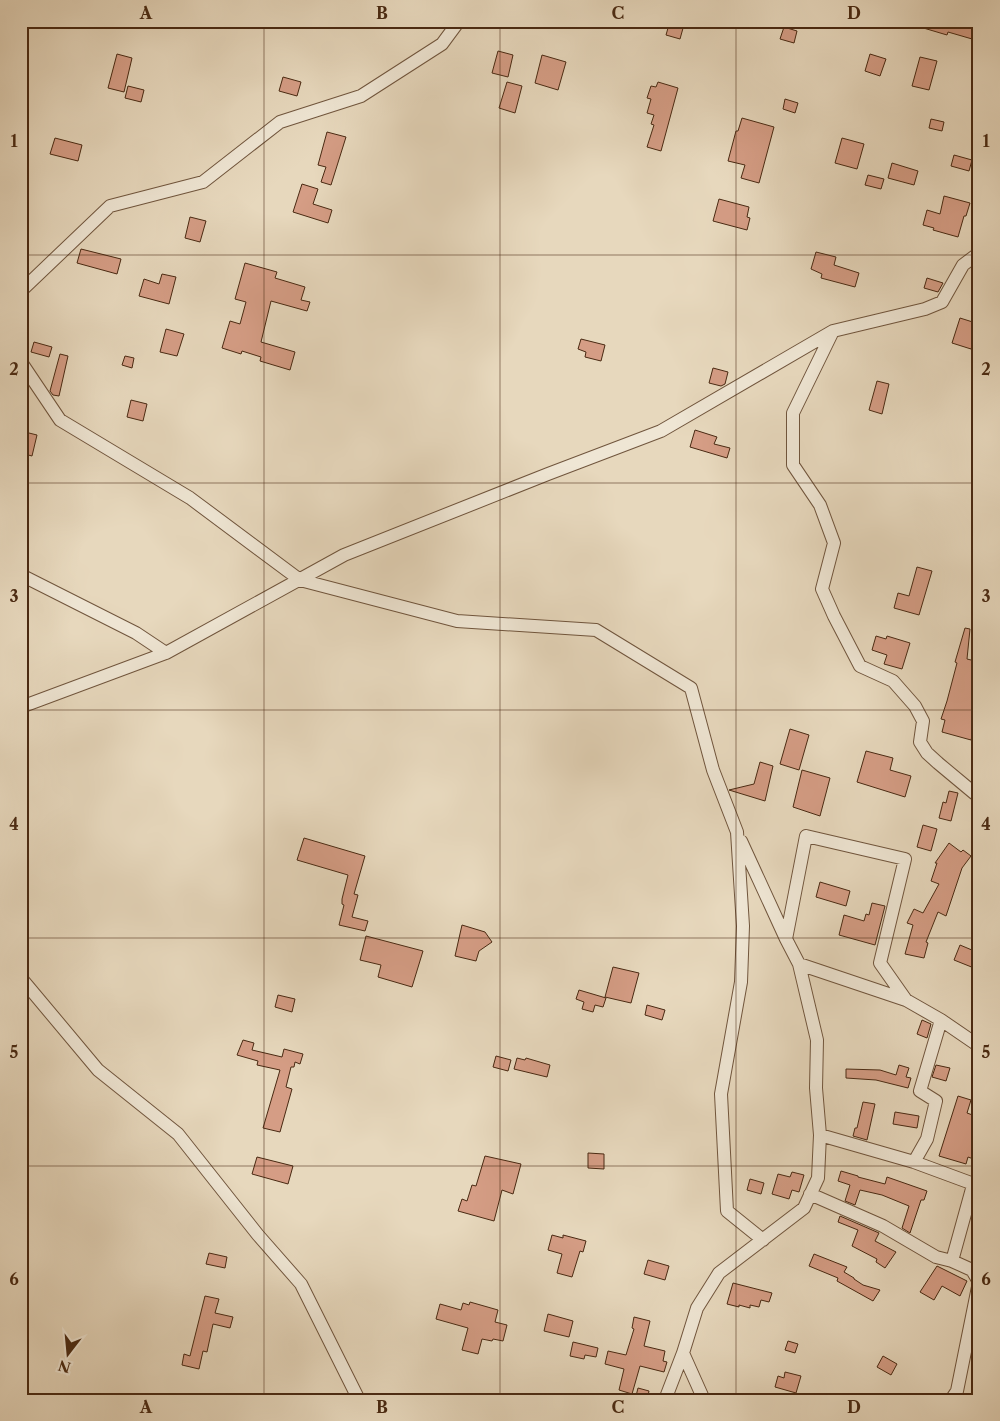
<svg xmlns="http://www.w3.org/2000/svg" width="1000" height="1421" font-family="'Libre Caslon Text',serif">
<rect width="100%" height="100%" fill="#e7d8bd"/>
<filter id="stains"><feTurbulence type="fractalNoise" baseFrequency=".004" numOctaves="4"/><feColorMatrix values="0 0 0 0 .2 0 0 0 0 .09 0 0 0 0 .02 0 0 0 .5 -.17"/></filter>
<radialGradient id="worn" r=".72"><stop offset=".6" stop-color="#630" stop-opacity="0"/><stop offset="1" stop-color="#630" stop-opacity=".3"/></radialGradient>
<!-- building -->
<path fill="#d59d85" stroke="#492912" d="M670 21H685L680 39 666 35Z
M910 21H963L979 26V41L948 32 947 35 910 24Z
M784 27 797 31 794 43 780 39Z
M498 51 513 55 508 77 492 73Z
M117 54 132 58 124 92 108 88Z
M870 54 886 59 880 76 865 71Z
M542 55 566 62 558 90 535 83Z
M920 57 937 61 929 90 912 86Z
M283 77 301 82 297 96 279 91Z
M507 82 522 86 515 113 499 108Z
M658 82 678 88 661 151 647 147 654 125 651 124 654 115 647 113 651 99 647 98 651 86 656 87Z
M128 86 144 90 141 102 125 98Z
M785 99 798 103 795 113 783 109Z
M742 118 774 127 759 183 741 178 745 165 728 161 736 131H738Z
M931 119 944 122 942 131 929 128Z
M327 132 346 137 331 185 321 182 326 167 318 165Z
M55 138 82 145 78 161 50 154Z
M842 138 864 144 857 169 835 163Z
M954 155 972 160 969 171 951 166Z
M892 163 918 171 914 185 888 178Z
M868 175 884 179 881 189 865 185Z
M302 184 318 189 313 204 332 210 328 223 293 212Z
M944 196 970 203 966 216H964L958 237 933 230 934 228 923 225 927 210 940 214Z
M719 199 749 207 747 217 750 218 747 230 713 221Z
M190 217 206 221 200 242 185 238Z
M81 249 121 259 117 274 77 263Z
M816 252 836 257 834 265 859 273 855 287 821 278 822 274 811 269Z
M245 263 277 272 275 278 305 287 301 300 310 302 307 311 271 301 261 342 295 352 290 370 260 361 261 357 242 351 241 354 222 348 230 321 240 324 246 302 235 299Z
M162 274 176 277 169 304 139 296 144 279 159 284Z
M927 278 943 283 938 292 924 288Z
M960 318 979 324V348L972 346 971 349 952 343Z
M166 329 184 334 177 356 160 352Z
M581 339 605 345 601 361 585 357 586 352 578 349Z
M34 342 52 347 49 357 31 352Z
M60 354 68 356 59 396 53 395 50 391Z
M125 356 134 358 132 368 122 365Z
M713 368 728 372 725 384 721 386 709 383Z
M877 381 889 384 882 414 869 410Z
M131 400 147 404 143 421 127 417Z
M695 430 717 437 714 444 730 448 727 458 690 447Z
M21 431 37 435 32 456 21 453Z
M917 567 932 571 919 615 894 608 898 593 909 596Z
M965 628 970 629 967 659 979 662V719H977L971 740 942 732 945 720 941 719 947 701 957 663 955 662Z
M876 636 886 639 887 636 910 643 902 669 884 664 887 655 872 650Z
M790 729 809 735 799 770 780 764Z
M866 751 893 758 890 770 911 776 905 797 857 782Z
M760 762 773 766 765 801 729 790 754 784Z
M802 770 830 778 820 816 793 807Z
M949 791 958 793 951 821 939 818 943 802 946 803Z
M923 825 937 829 931 851 917 847Z
M304 838 365 856 354 894 358 895 352 917 368 921 365 931 339 925 344 905 342 904V899L348 875 297 860Z
M949 843 961 852 963 850 971 856 962 868 946 916 938 912 926 942 928 943 924 958 905 954 913 925 907 923 914 909 923 913 939 884 931 881 937 863H935Z
M820 882 850 891 846 906 816 897Z
M872 903 885 906 875 945 839 935 844 915 864 921 866 914 869 915Z
M462 925 485 932 492 942 479 951 476 961 455 956Z
M366 936 423 951 412 987 378 977 381 965 360 960Z
M960 945 979 953V970L954 960Z
M613 967 639 973 631 1003 605 997Z
M579 990 606 998 603 1007 595 1005 593 1012 582 1009 584 1002 576 999Z
M278 995 295 999 292 1012 275 1007Z
M647 1005 665 1010 662 1020 645 1015Z
M922 1020 931 1024 927 1038 917 1034Z
M243 1040 254 1043 252 1050 282 1057 284 1049 303 1054 300 1064 295 1062 294 1067H291L286 1087 292 1089 280 1132 263 1128 280 1070 257 1065 258 1061 237 1055Z
M496 1056 511 1060 508 1071 493 1067Z
M517 1058 525 1060 526 1058 550 1065 547 1077 514 1069Z
M899 1065 909 1068 906 1077 911 1078 908 1088 876 1080 846 1078V1069L880 1070 896 1075Z
M936 1065 950 1068 946 1081 932 1077Z
M958 1096 971 1100 967 1113 978 1117 973 1130 979 1132V1161L968 1157 966 1164 939 1156Z
M863 1102 875 1104 867 1140 853 1136 855 1128H857Z
M895 1112 919 1116 917 1128 893 1124Z
M588 1153 604 1154V1169L588 1168Z
M485 1156 521 1164 513 1194 502 1190 494 1221 458 1211 462 1199 467 1201 472 1185 476 1186Z
M257 1157 293 1166 288 1184 252 1174Z
M841 1171 858 1176V1177L885 1184 887 1177 927 1191 924 1200H921L910 1233 902 1228 909 1206 882 1195 860 1190 855 1205 845 1201 850 1185 838 1181Z
M792 1172 804 1175 799 1192 792 1190 789 1199 772 1194 778 1174 790 1177Z
M750 1179 764 1183 761 1194 747 1190Z
M840 1216 879 1233 875 1241 896 1252 885 1268 876 1262 877 1259 852 1246 858 1230 838 1222Z
M552 1235 563 1238V1235L586 1241 583 1252 580 1251 572 1277 557 1273 562 1254 548 1250Z
M209 1253 227 1257 225 1268 206 1264Z
M814 1254 847 1267 844 1272 854 1278V1279L863 1285 880 1290 873 1301 837 1281 838 1278 809 1266Z
M648 1260 669 1266 665 1280 644 1274Z
M937 1266 967 1281 960 1296 942 1286 934 1300 920 1292Z
M733 1283 772 1293 769 1302 761 1300 759 1307 750 1305V1308L739 1305V1307L727 1304Z
M205 1296 219 1299 215 1313 233 1317 230 1328 213 1324 207 1352 203 1351 199 1369 182 1365 184 1354 190 1356Z
M470 1302 498 1310 495 1322 507 1325 503 1341 493 1339 492 1341 482 1339 478 1354 462 1350 468 1328 436 1319 440 1304 461 1310 463 1303 469 1305Z
M548 1314 573 1321 569 1337 544 1331Z
M634 1317 650 1321 644 1346 665 1351 663 1361 667 1362 664 1372 640 1366 632 1394 619 1390 624 1369 605 1364 608 1351 626 1355 634 1329 632 1328Z
M788 1341 798 1344 795 1353 785 1350Z
M573 1342 598 1348 596 1357 585 1355 584 1359 570 1356Z
M883 1356 897 1364 891 1375 877 1367Z
M785 1372 801 1376 796 1393 775 1387 778 1376 784 1378Z
M638 1388 649 1391 647 1400H635Z"/>
<g fill="none" stroke-linecap="round" stroke-linejoin="round">
<defs>
<path id="minor" d="M21 291 110 206 203 182 280 122 361 96 442 44 459 21
M833 331 793 413V465L820 505 834 543 822 589 834 616 860 666 893 681 915 706 923 721 920 742 927 753 938 763 974 793 979 795
M21 362 60 420 190 498 300 580 457 621 596 630 691 688 713 770 737 832 743 926 741 982 721 1094 727 1211 763 1240
M21 575 136 633 166 653
M21 707 166 653 344 555 548 474 661 431 833 331 925 309 942 302 963 265 979 253
M741 841 786 939
M799 964 906 1000 941 1020 920 1091 936 1101 927 1139 914 1162
M21 978 98 1070 178 1134 258 1235 301 1284 359 1400
M941 1020 979 1046
M820 1135 914 1162 979 1186
M810 1194 883 1226 936 1257 952 1261 973 1185
M665 1400 683 1353
M704 1400 683 1353 697 1308 719 1273 804 1208 818 1178 820 1135 816 1088 817 1040 799 964 786 939 806 836 905 859 880 963 906 1000
M951 1400 957 1391 979 1282 972 1270 952 1261"/>
</defs>
<!-- minor casing -->
<use href="#minor" stroke="#70553d" stroke-width="14"/>
<!-- minor -->
<use href="#minor" stroke="#efe6d4" stroke-width="12"/>
</g>
<!-- grid -->
<path fill="none" stroke="#492912" stroke-width="1" stroke-opacity="0.55" d="M264 21V1400M500 21V1400M736 21V1400M21 255H979M21 483H979M21 710H979M21 938H979M21 1166H979"/>
<!-- margin -->
<rect width="1000" height="1421" fill="none" stroke="#e7d8bd" stroke-width="55"/>
<!-- north arrow -->
<g transform="translate(68 1354) rotate(196)" stroke="#efe6d4" stroke-width="4" paint-order="stroke">
<path d="M0-4L9 19L0 12L-9 19Z" fill="#492912"/>
<text y="-8" font-size="14" font-weight="bold" text-anchor="middle" fill="#492912">N</text>
</g>
<rect x="28" y="28" width="944" height="1366" fill="none" stroke="#492912" stroke-width="2"/>
<g font-size="16" text-anchor="middle" font-weight="bold" fill="#492912">
<text x="146" y="19">A</text>
<text x="382" y="19">B</text>
<text x="618" y="19">C</text>
<text x="854" y="19">D</text>
<text x="14" y="147">1</text>
<text x="986" y="147">1</text>
<text x="14" y="375">2</text>
<text x="986" y="375">2</text>
<text x="14" y="602">3</text>
<text x="986" y="602">3</text>
<text x="14" y="830">4</text>
<text x="986" y="830">4</text>
<text x="14" y="1058">5</text>
<text x="986" y="1058">5</text>
<text x="14" y="1285">6</text>
<text x="986" y="1285">6</text>
<text x="146" y="1413">A</text>
<text x="382" y="1413">B</text>
<text x="618" y="1413">C</text>
<text x="854" y="1413">D</text>
</g>
<rect width="100%" height="100%" filter="url(#stains)"/>
<rect width="100%" height="100%" fill="url(#worn)"/>
</svg>
